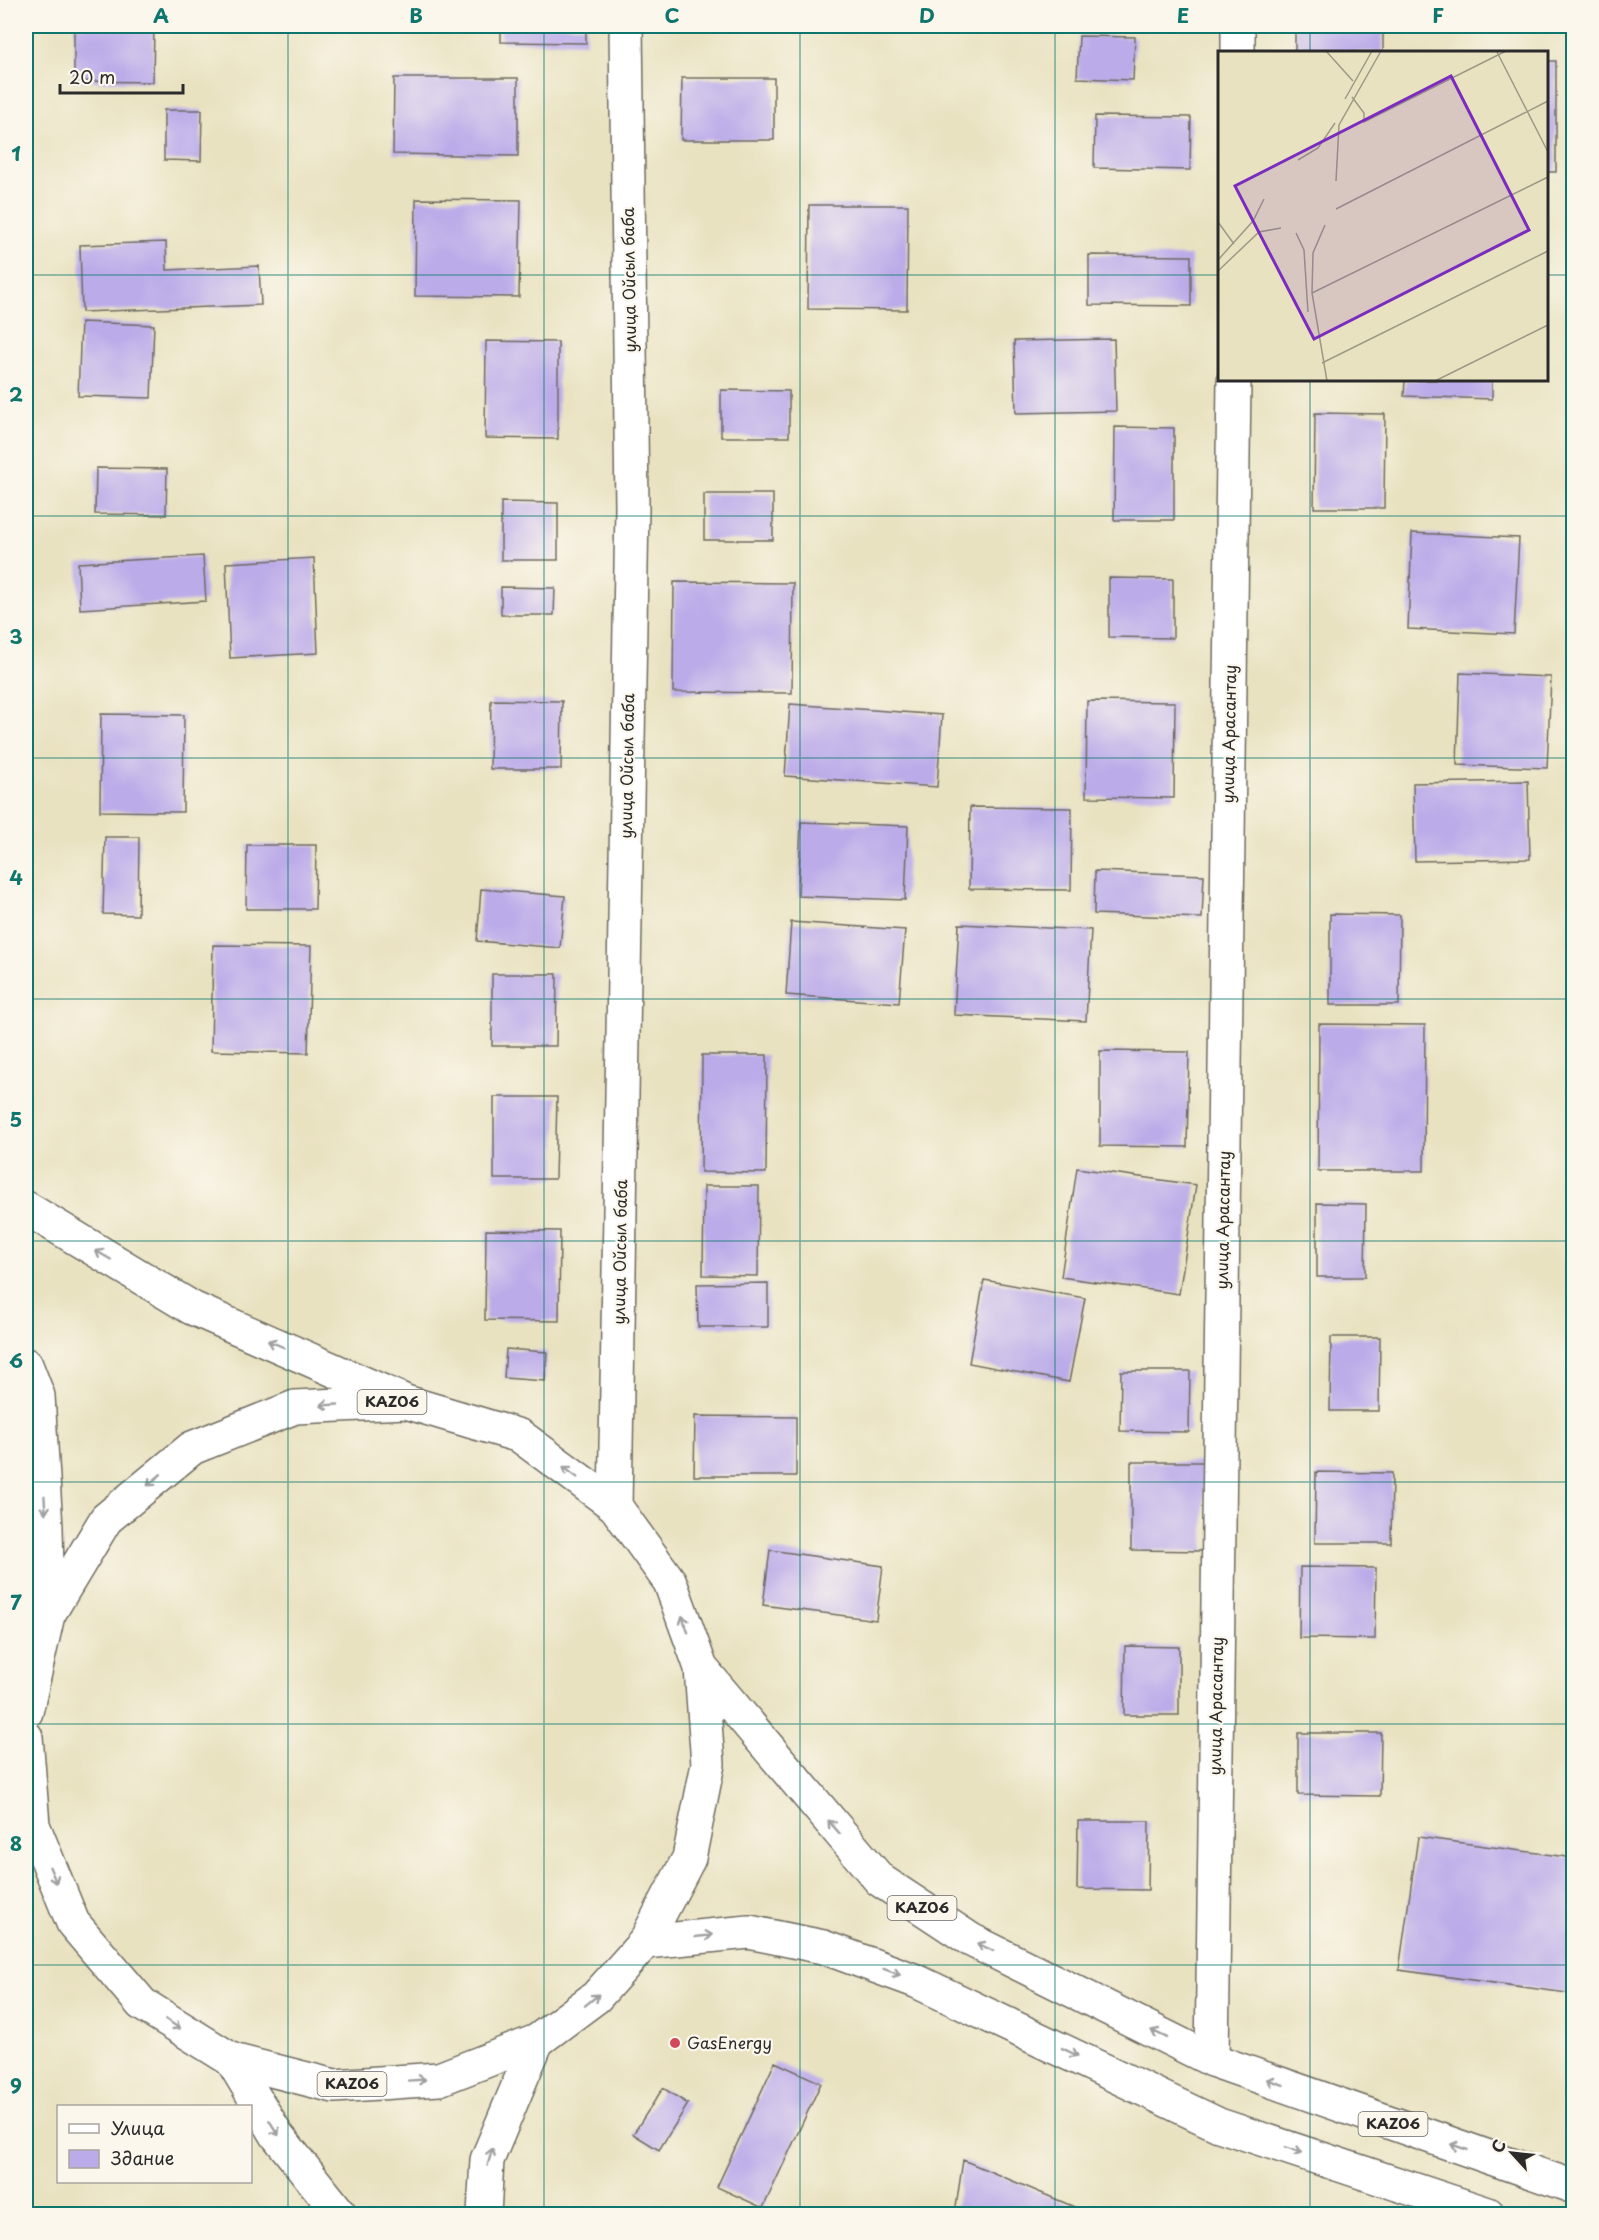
<svg xmlns="http://www.w3.org/2000/svg" width="1599" height="2240" font-family="'Playpen Sans',sans-serif">
<rect width="100%" height="100%" fill="#fbf7ec"/>
<filter id="ink" filterUnits="userSpaceOnUse"><feTurbulence type="fractalNoise" baseFrequency=".0167" numOctaves="2"/><feDisplacementMap in="SourceGraphic" scale="12" xChannelSelector="R" yChannelSelector="G"/><feConvolveMatrix kernelMatrix="1 2 1 2 8 2 1 2 1" color-interpolation-filters="sRGB"/></filter>
<filter id="wash" filterUnits="userSpaceOnUse"><feTurbulence type="fractalNoise" baseFrequency=".008" numOctaves="4" result="noise"/><feDisplacementMap in="SourceGraphic" scale="24" xChannelSelector="R" yChannelSelector="G"/><feGaussianBlur stdDeviation="1.35" result="paint"/><feColorMatrix in="noise" values="0 0 0 0 0 0 0 0 0 0 0 0 0 0 0 0 0 1.4 0 .05"/><feComposite in="paint" operator="in"/></filter>
<g filter="url(#wash)">
<rect width="100%" height="100%" fill="#e9e2c1"/>
<g id="blocks">
<!-- building -->
<path fill="#bbace9" d="M74 26H154L153 82 74 81Z
M501 26H586V43L501 42Z
M1095 26H1166V29L1095 28Z
M1295 26H1383V52H1295Z
M1079 36 1135 37 1133 80 1077 78Z
M1546 61H1556V172H1546Z
M394 78H518V156L393 154Z
M682 78H774V140H681Z
M164 110H202L201 161 164 160Z
M1095 116 1191 117 1190 170 1094 168Z
M416 199 521 200 519 297 415 296Z
M809 205H908L907 310 808 309Z
M166 242 167 270 259 266 261 305 82 312 80 245Z
M1089 255 1191 256V306L1089 305Z
M81 322 154 325 151 398 78 396Z
M1114 339 1116 411 1016 413 1014 341Z
M486 341 558 342V439L485 438Z
M1405 380H1492V399L1404 396Z
M721 390 789 391V437H721Z
M1315 413 1385 414 1384 508H1314Z
M1115 427 1174 428V520H1114Z
M96 468 167 469 166 515 95 514Z
M704 494H773V540H704Z
M501 502 558 503V560H501Z
M1412 533 1519 538 1514 634 1408 629Z
M203 556 206 601 80 609 78 563Z
M314 558 318 653 230 658 226 563Z
M1109 578 1173 579V638L1109 637Z
M674 582 793 583 792 693 673 692Z
M501 587 555 588 554 615H501Z
M1460 673 1551 677 1547 768 1457 765Z
M491 700 562 701 561 769H490Z
M1087 701 1175 702 1174 798 1086 797Z
M790 704 942 715 937 787 785 776Z
M101 714 184 715 183 812 100 811Z
M1528 781 1530 859 1415 861 1413 783Z
M970 807 1072 808 1071 890 969 889Z
M801 822 908 826 905 900 798 896Z
M105 837H139L138 915 103 914Z
M247 845H316L315 909H246Z
M1095 871 1204 875 1202 918 1094 914Z
M481 889 565 896 560 948 477 941Z
M1330 914 1400 915 1399 1005H1330Z
M791 922 905 930 899 1003 786 995Z
M959 924 1091 930 1086 1021 954 1015Z
M213 945 311 946 308 1053 211 1051Z
M492 974H557L556 1046H492Z
M1319 1024 1425 1025 1424 1171H1318Z
M1100 1051 1189 1052 1187 1147 1100 1146Z
M702 1055H767L766 1173 701 1172Z
M494 1097H557L555 1179H494Z
M1077 1168 1196 1185 1179 1294 1061 1277Z
M704 1186H759L758 1276 703 1275Z
M1317 1203 1366 1204 1365 1277H1317Z
M486 1230 560 1231 559 1321 485 1320Z
M984 1280 1085 1298 1069 1382 969 1363Z
M768 1283V1327H698L697 1284Z
M1331 1337H1380L1379 1411H1330Z
M506 1349 547 1352 545 1381 504 1378Z
M1121 1371H1190L1189 1432 1120 1431Z
M695 1416 796 1417V1476H694Z
M1131 1462H1204V1551L1131 1550Z
M1316 1472 1392 1473 1391 1543H1315Z
M770 1550 883 1566 876 1620 763 1605Z
M1300 1567 1376 1568 1375 1639 1299 1638Z
M1125 1646 1179 1647V1715H1124Z
M1298 1733H1381L1380 1796 1298 1795Z
M1078 1821H1149L1148 1890 1077 1889Z
M1418 1837 1574 1858V1994L1399 1970Z
M775 2062 821 2083 763 2208 717 2187Z
M663 2088 688 2104 659 2150 633 2134Z
M963 2160 1091 2214H955Z"/>
</g>
</g>
<g filter="url(#ink)">
<use href="#blocks" fill-opacity="0" stroke="#6e6b60" stroke-width="1.5"/>
<g fill="none" stroke-linecap="round" stroke-linejoin="round">
<defs>
<path id="minor" d="M1238 52V26
M615 1506 632 507 626 26
M1212 2060 1234 380"/>
<path id="primary" d="M232 2060 277 2135 340 2214
M484 2214 487 2160 537 2041"/>
<path id="trunk" d="M26 1208 192 1308 402 1400
M26 1365 38 1396 46 1528 48 1615
M701 1668 880 1880 971 1940 1212 2060 1574 2187
M26 1712 48 1615 106 1519 192 1448 295 1407 406 1402 520 1436 615 1506 670 1582 701 1668 708 1764 689 1858 645 1942 596 1997 537 2041 439 2079 334 2086 232 2060 142 2004 73 1923 33 1825 26 1737
M645 1942 749 1932 823 1947 916 1981 1219 2125 1488 2214"/>
</defs>
<!-- minor casing -->
<use href="#minor" stroke="#6e6b60" stroke-width="36"/>
<!-- primary casing -->
<use href="#primary" stroke="#6e6b60" stroke-width="36"/>
<!-- trunk casing -->
<use href="#trunk" stroke="#6e6b60" stroke-width="36"/>
<!-- minor -->
<use href="#minor" stroke="#fff" stroke-width="33"/>
<!-- primary -->
<use href="#primary" stroke="#fff" stroke-width="33"/>
<!-- trunk -->
<use href="#trunk" stroke="#fff" stroke-width="33"/>
</g>
<!-- one-way arrows -->
<defs><path id="oneway-shaft" d="M-6 0H5M1.5-3L5.5 0L1.5 3" fill="none" stroke-width="1.6" stroke-linecap="round" stroke-linejoin="round" transform="scale(1.5)"/></defs>
<g stroke="#a0a0a0">
<use href="#oneway-shaft" transform="translate(103 1255) rotate(-150)"/>
<use href="#oneway-shaft" transform="translate(276 1344) rotate(-157)"/>
<use href="#oneway-shaft" transform="translate(329 1405) rotate(177)"/>
<use href="#oneway-shaft" transform="translate(570 1472) rotate(-143)"/>
<use href="#oneway-shaft" transform="translate(154 1480) rotate(140)"/>
<use href="#oneway-shaft" transform="translate(45 1505) rotate(86)"/>
<use href="#oneway-shaft" transform="translate(685 1624) rotate(-110)"/>
<use href="#oneway-shaft" transform="translate(834 1827) rotate(-131)"/>
<use href="#oneway-shaft" transform="translate(53 1875) rotate(67)"/>
<use href="#oneway-shaft" transform="translate(704 1936) rotate(-6)"/>
<use href="#oneway-shaft" transform="translate(985 1947) rotate(-154)"/>
<use href="#oneway-shaft" transform="translate(892 1972) rotate(20)"/>
<use href="#oneway-shaft" transform="translate(592 2000) rotate(-39)"/>
<use href="#oneway-shaft" transform="translate(173 2024) rotate(32)"/>
<use href="#oneway-shaft" transform="translate(1159 2034) rotate(-154)"/>
<use href="#oneway-shaft" transform="translate(1070 2052) rotate(26)"/>
<use href="#oneway-shaft" transform="translate(417 2080) rotate(-4)"/>
<use href="#oneway-shaft" transform="translate(1275 2082) rotate(-161)"/>
<use href="#oneway-shaft" transform="translate(274 2128) rotate(58)"/>
<use href="#oneway-shaft" transform="translate(1459 2147) rotate(-161)"/>
<use href="#oneway-shaft" transform="translate(1294 2150) rotate(18)"/>
<use href="#oneway-shaft" transform="translate(490 2157) rotate(-74)"/>
</g>
</g>
<!-- grid -->
<path fill="none" stroke="#0f766e" stroke-width="1.5" stroke-opacity="0.55" d="M288 26V2214M544 26V2214M800 26V2214M1055 26V2214M1310 26V52M26 275H1220M1546 275H1574M1310 380V2214M26 516H1574M26 758H1574M26 999H1574M26 1241H1574M26 1482H1574M26 1724H1574M26 1965H1574"/>
<!-- markers -->
<circle fill="#d1495b" stroke="#fbf7ec" stroke-width="2" cx="675" cy="2043" r="6"/>
<g text-anchor="middle" stroke-width="4.5" stroke-linejoin="round" paint-order="stroke">
<!-- shield labels -->
<g fill="#fbf7ec" stroke="#696865" stroke-width="1.5">
<rect x="357.5" y="1390" width="69" height="24" rx="4.5"/>
<rect x="887.5" y="1896" width="69" height="24" rx="4.5"/>
<rect x="317.5" y="2072" width="69" height="24" rx="4.5"/>
<rect x="1358.5" y="2112" width="69" height="24" rx="4.5"/>
</g>
<g font-size="15" font-weight="bold" fill="#2b2b2b">
<text x="392" y="1407">KАZ06</text>
<text x="922" y="1913">KАZ06</text>
<text x="352" y="2089">KАZ06</text>
<text x="1393" y="2129">KАZ06</text>
</g>
<!-- street labels -->
<g font-size="16" fill="#2b2b2b" stroke="#fbf7ec">
<text transform="translate(629 280) rotate(-91)" y="6">улица Ойсыл баба</text>
<text transform="translate(1229 734) rotate(-89)" y="6">улица Арасантау</text>
<text transform="translate(627 766) rotate(-89)" y="6">улица Ойсыл баба</text>
<text transform="translate(1223 1220) rotate(-89)" y="6">улица Арасантау</text>
<text transform="translate(620 1252) rotate(-89)" y="6">улица Ойсыл баба</text>
<text transform="translate(1216 1706) rotate(-89)" y="6">улица Арасантау</text>
</g>
<!-- poi labels -->
<g font-size="16" fill="#2b2b2b" stroke="#fbf7ec" text-anchor="start">
<text x="687" y="2049">GasEnergy</text>
</g>
</g>
<!-- overview -->
<g transform="translate(1218 51)">
<rect width="330" height="330" fill="#e9e2c1"/>
<path fill="none" stroke="#9d9985" stroke-width="1.5" d="M108 0 135 30M279 1 330 101M134 46 146 62V71L288 0M127 48 154 0M80 109 100 97 117 72M118 130 121 74 163 0M118 158 330 50M0 171 16 193M107 174 95 202 94 242 109 330M78 182 86 199 90 261M0 209 35 170 46 148M0 220 41 181 63 177M94 242 330 126M104 312 330 200M217 330 330 274"/>
<path fill="#7b2cbf" fill-opacity="0.15" stroke="#7b2cbf" stroke-width="3" d="M233 25 311 179 96 288 17 135Z"/>
<rect width="330" height="330" fill="none" stroke="#2b2b2b" stroke-width="3"/>
</g>
<!-- margin -->
<rect width="1599" height="2240" fill="none" stroke="#fbf7ec" stroke-width="66"/>
<!-- legend -->
<rect x="57" y="2105" width="195" height="78" fill="#fbf7ec" stroke="#a8a59f" stroke-width="1.5"/>
<rect x="69" y="2124" width="30" height="9" fill="#ffffff" stroke="#a8a59f" stroke-width="1.5"/>
<text x="111" y="2135" font-size="18" fill="#2b2b2b">Улица</text>
<rect x="69" y="2150" width="30" height="18" fill="#bbace9" stroke="#a8a59f" stroke-width="1.5"/>
<text x="111" y="2165" font-size="18" fill="#2b2b2b">Здание</text>
<!-- north arrow -->
<g transform="translate(1512 2153) rotate(297)" stroke="#fbf7ec" stroke-width="4.5" paint-order="stroke">
<path d="M0-4.5L10 22L0 15L-10 22Z" fill="#2b2b2b"/>
<text y="-9" font-size="16" font-weight="bold" text-anchor="middle" fill="#2b2b2b">С</text>
</g>
<!-- scale -->
<path d="M60 84v9h123v-9" fill="none" stroke="#2b2b2b" stroke-width="3"/>
<text x="69" y="84" font-size="18" fill="#2b2b2b" stroke="#fbf7ec" stroke-width="4.5" paint-order="stroke">20 m</text>
<rect x="33" y="33" width="1533" height="2174" fill="none" stroke="#0f766e" stroke-width="2"/>
<g font-size="20" text-anchor="middle" font-weight="bold" fill="#0f766e">
<text x="161" y="23">A</text>
<text x="416" y="23">B</text>
<text x="672" y="23">C</text>
<text x="927" y="23">D</text>
<text x="1183" y="23">E</text>
<text x="1438" y="23">F</text>
<text x="16" y="161">1</text>
<text x="16" y="402">2</text>
<text x="16" y="644">3</text>
<text x="16" y="885">4</text>
<text x="16" y="1127">5</text>
<text x="16" y="1368">6</text>
<text x="16" y="1610">7</text>
<text x="16" y="1851">8</text>
<text x="16" y="2093">9</text>
</g>
</svg>
